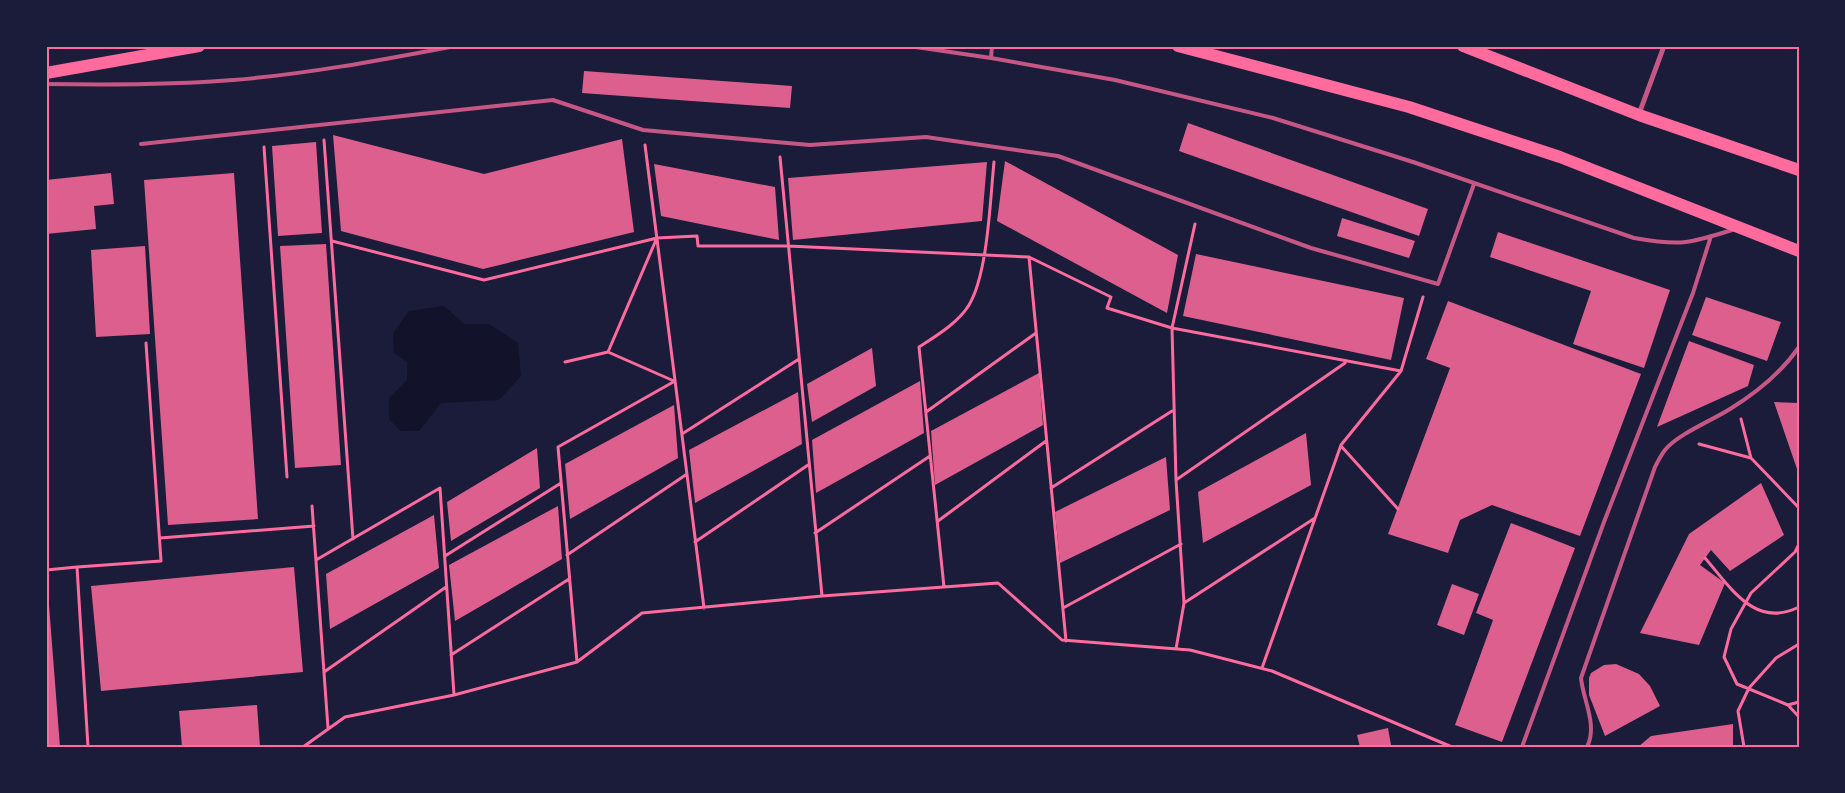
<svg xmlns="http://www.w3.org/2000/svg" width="1845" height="793" font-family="Ubuntu,sans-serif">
<rect width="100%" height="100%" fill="#1b1b3a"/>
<!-- water -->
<path fill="#12122b" d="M444 306 464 324H489L518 343 521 376 499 400 441 403 419 431H401L389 419V398L407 380V362L394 353 393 333 409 311Z"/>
<!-- building -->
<path fill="#dd5f8e" d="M584 71 792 86 790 108 582 93Z
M1188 123 1428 209 1419 236 1179 151Z
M333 135 484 174 622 139 634 232 483 269 341 231Z
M316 142 322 233 278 236 272 146Z
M1005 161 1178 255 1167 313 997 221Z
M987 162 982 221 793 240 788 178Z
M654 164 775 187 779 240 661 216Z
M111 173 114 204 94 206 96 229 46 234V180Z
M234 173 258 519 168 525 144 180Z
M1342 218 1415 241 1409 258 1337 236Z
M1498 232 1670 290 1644 368 1573 344 1591 291 1490 257Z
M326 244 341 465 295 468 280 246Z
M145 246 150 334 96 337 91 250Z
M1196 254 1404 298 1391 360 1183 316Z
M1706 297 1781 322 1767 361 1692 335Z
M1448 301 1641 374 1580 536 1492 505 1460 520 1448 553 1388 534 1450 368 1426 359Z
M1689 341 1754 365 1748 386 1657 427Z
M872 348 876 386 812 422 807 384Z
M1039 373 1043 425 935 485 931 431Z
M920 381 924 433 816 493 812 440Z
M798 392 802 444 695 503 689 450Z
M1774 402 1799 403V469H1797Z
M674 405 678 458 570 519 565 464Z
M1306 433 1311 485 1203 543 1198 492Z
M537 448 540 488 451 541 447 502Z
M1166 457 1170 510 1060 563 1055 512Z
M1761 483 1784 535 1730 571 1711 550 1700 565 1725 583 1699 645 1640 633 1689 534Z
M558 506 562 559 455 621 449 565Z
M434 515 439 568 330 629 326 574Z
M1511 523 1575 548 1502 742 1455 725 1493 620 1476 613Z
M294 567 303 672 101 691 91 586Z
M1452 584 1479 594 1464 635 1437 625Z
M46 592H48L60 747H46Z
M1616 664 1639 674 1650 686 1660 706 1605 736 1589 695V678L1591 673 1604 665Z
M257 705 260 747H182L179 711Z
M1733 724V747H1638L1651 736Z
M1388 728 1391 745 1360 747 1357 735Z"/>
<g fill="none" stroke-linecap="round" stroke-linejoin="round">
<!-- path -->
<path stroke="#ff6b9d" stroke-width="3" d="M324 140 353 539
M645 145 704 608
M264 147 287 477
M780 157 822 596
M332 241 484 280 657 238 697 236 698 246H788L1029 257 1111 297 1107 308 1172 328 1401 371
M1029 257 1066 641
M608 352 674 381
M565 362 608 352 656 240
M926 412 1036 333
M1741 419 1751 458 1799 508
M682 434 799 359
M1699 444 1751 458
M1341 446 1398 509
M1176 480 1345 363
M1051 488 1172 411
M312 506 328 728
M938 521 1046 441
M815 533 930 456
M160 538 314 526
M695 542 808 465
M1799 544 1795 552 1751 593 1731 629 1724 657 1737 684 1788 705 1799 702
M567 555 687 474
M445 556 561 483
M1705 558C1731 588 1755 629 1799 607
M316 560 440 488 454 695
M46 570 77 567
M944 587 919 347C936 336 958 323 969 305 988 273 990 201 994 162
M1184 603 1315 518
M1063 608 1181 544
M1176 649 1184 603 1176 480 1172 328 1195 224
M451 655 569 579
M577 662 558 447 675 381
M1262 668 1341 445 1401 371 1423 297
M324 672 446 587
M1788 705 1799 717
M88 747 77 567 161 561 146 343
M303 747 345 717 454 695 577 662 642 613 822 596 998 583 1062 640 1190 650 1272 671 1452 747
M1744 747 1738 711 1749 688 1776 658 1799 644"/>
<!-- service -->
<path stroke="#c65784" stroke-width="4" d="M909 46 991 58 1115 80 1273 118 1413 162 1634 238C1680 246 1688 244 1732 230
M991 58 992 46
M46 84C108 85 171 85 233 80 308 74 381 60 455 46
M141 144 553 100 643 130 810 145 926 137 1058 156 1311 248 1438 284 1474 184
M1522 747 1604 522 1693 293 1711 236
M1587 747C1598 725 1583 700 1581 678L1655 467C1658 461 1661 455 1665 450 1678 434 1711 421 1730 409 1756 393 1781 373 1799 347"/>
<!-- minor -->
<path stroke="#c65784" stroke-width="5" d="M1639 114 1664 46"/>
<!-- primary -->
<path stroke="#ff6b9d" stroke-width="12" d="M1178 46 1409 107 1560 157 1799 251
M1463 46 1639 115 1799 170
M46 73 199 46"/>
</g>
<!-- border -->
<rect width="1845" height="793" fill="none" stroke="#1b1b3a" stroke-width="95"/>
<rect x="48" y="48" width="1750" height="698" fill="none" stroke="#ff6b9d" stroke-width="2"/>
</svg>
